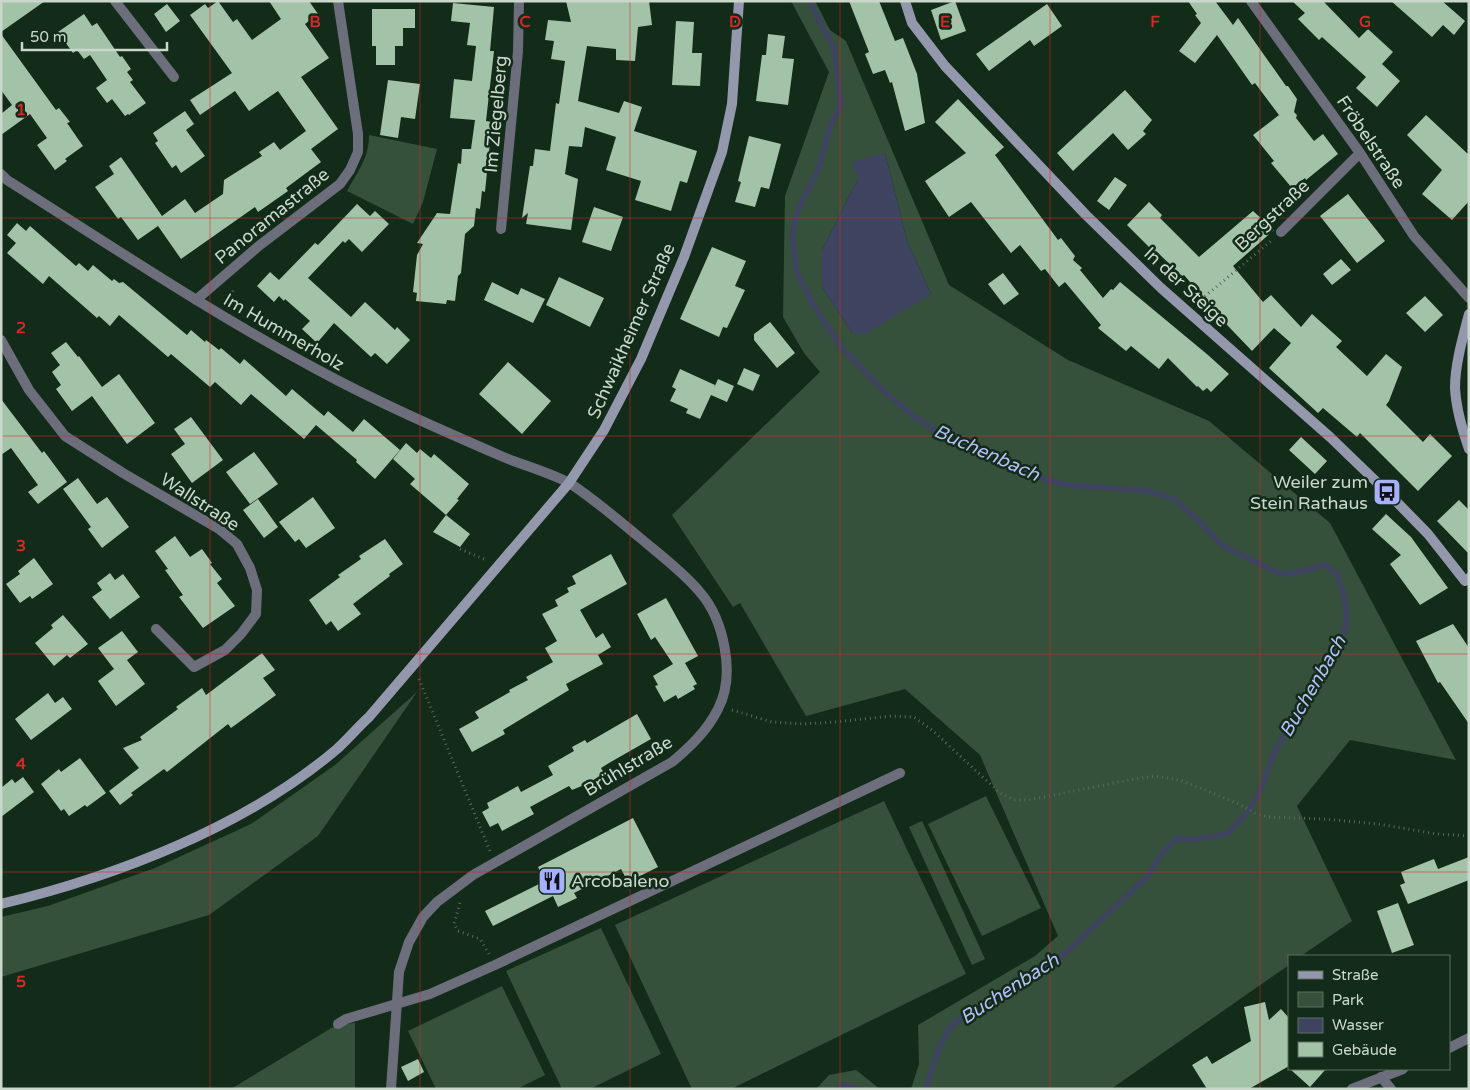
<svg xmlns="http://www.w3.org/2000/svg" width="1470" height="1090" font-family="'Varela Round',sans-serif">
<rect width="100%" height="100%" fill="#132b19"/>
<!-- green -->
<path fill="#36513b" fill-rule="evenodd" d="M791 1H815L830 30 846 41 949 285 1068 360 1209 421 1330 523 1456 760 1350 740 1297 806 1352 921 1301 956H1289V965L1111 1089H911L919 1064 918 1025 1035 956 1058 936 980 755 905 689 806 716 740 603 733 607 672 515 820 372 804 353 783 317 785 196 829 72ZM885 153 907 241 931 294 852 333 822 287V250L858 179Z
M369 135 437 149 423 202 413 224 347 191C358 171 369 158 369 135Z
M417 692 318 836 209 915 1 977V917L48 906 155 868 251 824 335 765Z
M986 796 1041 908 982 936 928 824Z
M884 801 966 974 731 1089H692L615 925Z
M922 821 985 959 972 965 909 827Z
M601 928 661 1054 590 1089H562L506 971Z
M502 986 545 1075 517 1089H436L408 1031Z
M355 1023V1089H231L338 1024Z
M856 1070 880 1089H816L829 1075Z"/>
<!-- water -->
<path fill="#3e4360" d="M885 153 907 241 931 294 865 334 852 333 822 287V250L858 179 853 162Z"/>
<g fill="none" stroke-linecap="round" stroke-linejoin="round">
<!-- stream -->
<path stroke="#3e4360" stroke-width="5.5" d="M809 1 834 48 841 105 830 126 818 170 797 212 792 235 797 273 814 306 840 346 881 388 912 415 936 431 1006 459 1044 479 1067 485 1149 491 1174 499 1198 520 1223 546 1281 574 1308 570 1324 564 1337 574 1345 600 1347 619 1341 644 1325 667 1274 753 1262 787 1248 812 1227 834 1197 839H1176L1162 853 1148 876 1068 951 1027 981 998 999 971 1011 952 1025 939 1047 926 1089
M839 1089 844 1085 857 1089"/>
</g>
<!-- building -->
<path fill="#a3c3a9" d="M1 1H45L1 32Z
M218 1 233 22 237 19 252 40 281 19 269 1H309L318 14 305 24 329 58 301 77 338 129 311 149 321 162 286 188 288 191 258 212 255 207 181 259 158 226 138 240 121 217 118 219 95 187 114 174 109 166 121 157 162 216 185 199 195 213 223 194 224 180 262 156 259 152 274 142 280 150 306 131 278 91 249 111 235 91 200 115 190 100 232 73 190 15 205 4 208 8Z
M566 1H649L652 25 638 27 635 61 616 60V49L587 46 578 101 619 113 624 101 642 107 634 131 697 151 687 183 680 181 671 211 635 200 641 181 606 170 616 137 585 127 582 147 569 146 565 174 578 179 571 230 526 224 528 213 522 218 530 166H533L535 149 550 151 556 103 559 104 565 61 551 59 554 41 545 40 548 20 571 22Z
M849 1H879L895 41 903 38 917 74 925 123 905 131 892 82 890 83 885 70 873 74 865 54 869 52Z
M955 1 966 31 941 40 931 10Z
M1188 1H1215L1233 25 1238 18 1286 86H1288L1297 99 1294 112 1297 115 1296 118 1314 141 1323 134 1338 154 1306 180 1305 178 1292 188 1271 163 1274 161 1253 135 1279 115 1255 83 1252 85 1217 35 1195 63 1179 51 1201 23 1195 15 1197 14Z
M1292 1H1323L1359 38 1368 29 1393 52 1382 64 1400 81 1377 107 1356 88 1366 77 1322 37 1319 40 1298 19 1305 13Z
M1391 1H1442L1465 21 1454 35 1443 25 1432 37Z
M453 3 494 7 490 51H494L486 121 492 122 485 192 482 191 480 209 476 208 474 226 465 234 461 273 458 276 455 301 447 300 446 304 416 301 417 293 413 292 417 255 423 244 417 243 437 213 450 214 458 163 461 164 462 149H471L475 120 450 118 454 79 472 81 476 46 467 45 470 23 451 21Z
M167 4 180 21 166 32 154 14Z
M1047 4 1062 26 1034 46 1030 40 989 71 976 54Z
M372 9H415V28H403V46H395V65H376V46H372Z
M84 14 92 26 97 23 120 57 122 56 131 69 127 72 133 80 130 82 146 103 129 115 128 114 125 116 112 99 107 103 96 88 107 80 90 55 84 59 77 50 73 53 58 32Z
M676 21 694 22 692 53H702L700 86 672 85Z
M1 34 56 110 59 108 70 122 67 123 83 146 65 159 67 161 55 170 37 145 47 138 30 114 1 135V114L12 105 1 90Z
M768 34 785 36 782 58 794 59 788 105 756 101 762 55H766Z
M388 80 420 84 415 119 401 117 398 138 380 135Z
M1125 90 1152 120 1143 131 1146 134 1128 150 1113 133 1073 171 1057 153Z
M958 99 1004 147 995 155 1058 240 1061 238 1075 256 1073 260 1082 268 1080 270 1103 298 1111 289 1113 290 1120 282 1208 355 1229 374 1211 392 1207 388 1203 391 1198 386 1197 387 1168 358 1159 369 1131 346 1126 351 1098 328 1101 325 1065 282 1059 287 1045 269 1041 271 1020 245 1011 253 971 202 949 217 925 181 966 153 935 122Z
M185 111 194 124 186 130 205 156 181 173 176 165 172 168 155 143 158 141 153 133Z
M1426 115 1469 155V201L1452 220 1422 194 1442 170 1407 135Z
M749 136 781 144 769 189 761 187 755 207 735 202 741 182 738 181Z
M1115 177 1127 185 1109 210 1097 201Z
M1348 194 1385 241 1357 263 1320 216Z
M1149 202 1162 215 1160 218 1199 257 1253 211 1274 230 1233 266 1263 302 1271 295 1301 327 1312 314 1342 341 1336 347 1367 376 1386 354 1402 367 1389 401 1386 405 1423 442 1430 434 1452 456 1418 491 1360 433 1357 437 1323 408 1318 413 1269 368 1291 343 1274 328 1252 351 1208 305 1209 304 1184 275 1182 276 1156 251 1155 253 1127 225Z
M357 204 370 216 375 211 389 224 362 252 349 239 345 243 343 241 308 278 351 317 365 302 395 330 397 327 410 340 387 364 375 353 371 357 334 323 317 343 302 329 310 321 285 299 284 301 279 296 274 302 257 286 270 272 279 280 315 243 318 245Z
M594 207 623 217 611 251 582 242Z
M17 223 26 231 30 226 76 266 79 263 88 271 93 265 112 281 114 279 119 283 123 282 187 335 191 330 205 342 206 340 219 350 221 348 240 364 244 359 286 396 292 389 324 416 328 411 353 432 364 419 400 450 375 479 356 462 357 460 316 425 304 439 251 394 241 405 215 382 210 387 171 354 168 357 119 315 110 326 99 316 97 318 49 276 43 284 7 253 16 243 7 235Z
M712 247 746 261 735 286 745 290 727 328 723 327 719 337 680 319Z
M1341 259 1351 270 1332 285 1323 274Z
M1003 273 1019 294 1004 305 988 284Z
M559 277 604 298 590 327 546 305Z
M492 282 518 295 521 288 545 299 533 323 484 300Z
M1425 296 1443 315 1425 332 1406 313Z
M770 322 795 353 777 368 754 340V334Z
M66 342 78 357 79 356 102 387 119 374 155 423 127 444 92 396 72 411 56 389 61 385 52 372 60 365 51 353Z
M508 362 551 401 522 434 479 394Z
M744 368 760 375 753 391 737 384Z
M680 369 715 385 714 388 718 379 734 386 727 402 711 395 700 419 686 413 688 409 670 401 676 389 672 387Z
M1 399 42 453 44 451 67 482 38 504 28 492 38 485 11 448 1 455Z
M191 417 223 460 192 483 171 454 185 444 174 429Z
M1301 437 1327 461 1315 474 1289 450Z
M406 443 417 453 420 449 431 458 434 454 469 484 457 499 459 500 446 515 410 484 415 479 393 459Z
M254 452 278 484 250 504 226 472Z
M78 478 97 504 107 497 129 527 102 548 88 529 91 527 63 489Z
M313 497 335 528 306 548 299 539 295 542 279 522Z
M258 499 278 527 264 538 243 510Z
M1459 500 1469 510V554L1437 521Z
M1386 514 1411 537 1448 588 1420 605 1390 564 1401 555 1372 529Z
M446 515 470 534 460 547 433 532Z
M175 536 190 557 202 549 212 563 210 564 222 579 217 583 235 606 203 628 179 597 183 595 165 570 168 569 155 551Z
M385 539 403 564 389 574 390 576 353 604 361 614 338 631 331 621 326 625 309 600 340 577 338 575 361 559 359 556Z
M611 554 627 584 580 610 596 638 603 633 611 647 598 655 603 664 566 684 569 690 503 730 505 734 472 752 459 729 479 718 475 712 510 692 509 690 528 680 526 677 553 662 545 648 557 641 542 614 558 606 555 600 569 592 567 588 576 584 572 576Z
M34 558 53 584 32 599 30 596 20 603 6 584 20 574 18 571Z
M110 573 115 580 123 574 140 597 110 619 92 597 102 590 97 583Z
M666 598 698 656 685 663 697 684 693 686 695 689 678 699 676 695 664 702 655 686 658 685 653 676 673 664 655 637 651 640 637 614Z
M63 615 88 644 70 658 67 655 54 666 35 643 53 628 51 625Z
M1453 624 1469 648V724L1440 682 1438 683 1416 641Z
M122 631 138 652 127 660 145 684 116 706 98 681 114 669 98 648Z
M262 653 275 670 263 678 276 695 231 728 228 724 167 772 164 769 131 793 133 795 120 805 109 791 139 768 123 748 142 740 140 737 178 709 176 707 202 688 206 695Z
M48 693 55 703 63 697 72 709 31 740 15 719Z
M637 714 651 739 609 763 601 768 604 773 589 783 572 790 569 786 530 807 534 814 502 831 498 823 490 827 482 812 489 808 487 803 518 786 521 792 553 775 548 766 574 751 572 747 585 740 587 743Z
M80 758 106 793 87 807 85 805 69 816 64 809 61 811 41 784 59 769 61 772Z
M23 777 34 792 1 817V788L12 779 15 783Z
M633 818 658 867 628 882 621 869 574 893 577 898 558 907 553 896 493 926 485 911 545 881 538 867Z
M1469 857V880L1408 904 1400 885 1405 883 1401 872 1434 859 1438 869Z
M1398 903 1414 945 1392 953 1377 911Z
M1265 1002 1269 1020 1281 1009 1289 1018V1066L1249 1089H1207L1192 1065 1207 1056 1212 1064 1251 1041 1244 1007Z
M418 1059 424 1072 408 1081 401 1067Z
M1290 1069H1326L1310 1087Z"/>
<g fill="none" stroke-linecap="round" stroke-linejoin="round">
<!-- path -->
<path stroke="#566b5b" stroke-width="3" stroke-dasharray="1 4" stroke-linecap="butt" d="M1197 303 1271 241
M233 306 231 296 234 288
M460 549 486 560
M419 679 490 851
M732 710 772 722 804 724 835 722 891 716 914 717 932 730 1000 793 1015 800H1029L1129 780 1155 776 1180 780 1239 804 1255 813 1269 817 1324 819 1378 824 1437 834 1469 836
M460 903 454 924 458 931 480 939 489 954"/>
<!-- service -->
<path stroke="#6c6e7c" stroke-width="10" d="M338 1024 346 1019 430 994 495 965 900 773"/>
<!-- minor -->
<path stroke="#6c6e7c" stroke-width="10" d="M115 1 174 77
M1251 1 1360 153 1414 236 1469 298
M1 174 7 180C110 245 211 313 318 370 377 402 439 429 501 456 522 465 552 473 571 484 595 500 617 519 639 537 659 554 682 571 699 591 724 619 736 675 718 709 707 731 690 747 672 762L473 875 437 902 423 917 409 942 399 972 391 1089
M501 229 518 51 519 1
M1281 232 1360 153
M196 300 260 245 340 184 350 170 358 152V134L338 1
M1 340 29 390 65 436 123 473 219 529 237 544 250 568 257 590 256 614 241 634 225 650 194 667 156 629
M1381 1077 1391 1089"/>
<!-- tertiary -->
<path stroke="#6c6e7c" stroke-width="10" d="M1449 1048 1469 1038
M1352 1089 1403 1069"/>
<!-- secondary -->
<path stroke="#9498ad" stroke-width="10" d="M905 1 912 23 945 66 1086 215 1161 288 1330 437 1387 492 1428 534 1465 581 1469 578
M1469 314C1463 337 1455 364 1455 388 1456 409 1462 429 1469 449
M1 904C117 876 245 827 337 749 348 739 358 727 369 717L569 483 604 430 641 359 684 257 722 152 732 104 739 1"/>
</g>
<!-- grid -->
<path fill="none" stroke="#d62828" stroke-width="1" stroke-opacity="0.55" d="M210 1V1089M420 1V1089M630 1V1089M840 1V1089M1050 1V1089M1260 1V1089M1 218H1469M1 436H1469M1 654H1469M1 872H1469"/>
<!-- icons -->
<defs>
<symbol id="bus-square" viewBox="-11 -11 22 22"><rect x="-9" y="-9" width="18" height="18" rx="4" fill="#a6b1fc" stroke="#132b19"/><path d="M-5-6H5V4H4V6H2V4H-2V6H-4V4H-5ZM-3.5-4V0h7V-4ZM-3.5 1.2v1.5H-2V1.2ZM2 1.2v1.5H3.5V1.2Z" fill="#111"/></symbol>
<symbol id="restaurant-square" viewBox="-11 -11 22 22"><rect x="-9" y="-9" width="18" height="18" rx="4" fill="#a6b1fc" stroke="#132b19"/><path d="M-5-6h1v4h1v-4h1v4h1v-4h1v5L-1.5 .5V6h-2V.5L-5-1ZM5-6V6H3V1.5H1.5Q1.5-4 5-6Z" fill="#111"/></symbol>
</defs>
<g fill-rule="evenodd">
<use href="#bus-square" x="1371" y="476" width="32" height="32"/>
<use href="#restaurant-square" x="536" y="865" width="32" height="32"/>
</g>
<g text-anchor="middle" stroke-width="5" stroke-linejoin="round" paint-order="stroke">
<!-- street labels -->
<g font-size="18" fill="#c9d8cb" stroke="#132b19">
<text transform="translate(496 114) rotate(-85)" y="6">Im Ziegelberg</text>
<text transform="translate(1371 142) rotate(56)" y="6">Fröbelstraße</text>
<text transform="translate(1272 215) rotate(-43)" y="6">Bergstraße</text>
<text transform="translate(272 216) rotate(-39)" y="6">Panoramastraße</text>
<text transform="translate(1186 287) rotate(43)" y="6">In der Steige</text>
<text transform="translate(631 331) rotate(-66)" y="6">Schwaikheimer Straße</text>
<text transform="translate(284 332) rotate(30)" y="6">Im Hummerholz</text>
<text transform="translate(200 502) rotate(33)" y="6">Wallstraße</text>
<text transform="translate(628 766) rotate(-31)" y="6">Brühlstraße</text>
</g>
<!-- poi labels -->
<g font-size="18" fill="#c9d8cb" stroke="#132b19" text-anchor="end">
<text x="1368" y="488">Weiler zum<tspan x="1368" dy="21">Stein Rathaus</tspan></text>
<text x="571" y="887" text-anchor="start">Arcobaleno</text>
</g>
<!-- water labels -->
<g font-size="19" font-style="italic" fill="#b5bef7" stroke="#132b19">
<text transform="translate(987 452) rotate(24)" y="7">Buchenbach</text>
<text transform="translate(1312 686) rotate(-60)" y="7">Buchenbach</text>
<text transform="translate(1009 988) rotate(-33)" y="7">Buchenbach</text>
</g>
</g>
<g font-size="16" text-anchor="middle" font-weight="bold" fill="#d62828" stroke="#132b19" stroke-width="5" stroke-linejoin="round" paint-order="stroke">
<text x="315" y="27">B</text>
<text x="525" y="27">C</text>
<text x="735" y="27">D</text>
<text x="945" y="27">E</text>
<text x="1155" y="27">F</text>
<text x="1365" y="27">G</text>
<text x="21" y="115">1</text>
<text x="21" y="333">2</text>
<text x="21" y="551">3</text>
<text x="21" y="769">4</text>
<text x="21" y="987">5</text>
</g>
<!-- border -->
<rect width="1470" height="1090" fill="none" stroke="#c9d8cb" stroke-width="5"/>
<!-- legend -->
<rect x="1288" y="955" width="162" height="115" fill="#132b19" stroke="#5c7060"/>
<rect x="1298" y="971" width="25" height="8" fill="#9498ad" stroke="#5c7060"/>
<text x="1332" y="980" font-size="15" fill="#c9d8cb">Straße</text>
<rect x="1298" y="992" width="25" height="15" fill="#36513b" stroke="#5c7060"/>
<text x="1332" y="1005" font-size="15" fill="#c9d8cb">Park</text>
<rect x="1298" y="1018" width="25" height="15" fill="#3e4360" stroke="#5c7060"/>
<text x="1332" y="1030" font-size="15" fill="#c9d8cb">Wasser</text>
<rect x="1298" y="1042" width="25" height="15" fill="#a3c3a9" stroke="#5c7060"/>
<text x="1332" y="1055" font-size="15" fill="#c9d8cb">Gebäude</text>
<!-- scale -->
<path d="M22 42v8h145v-8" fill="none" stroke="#c9d8cb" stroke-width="2.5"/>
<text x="30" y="42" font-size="15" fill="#c9d8cb" stroke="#132b19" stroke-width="4" paint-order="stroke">50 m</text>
</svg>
